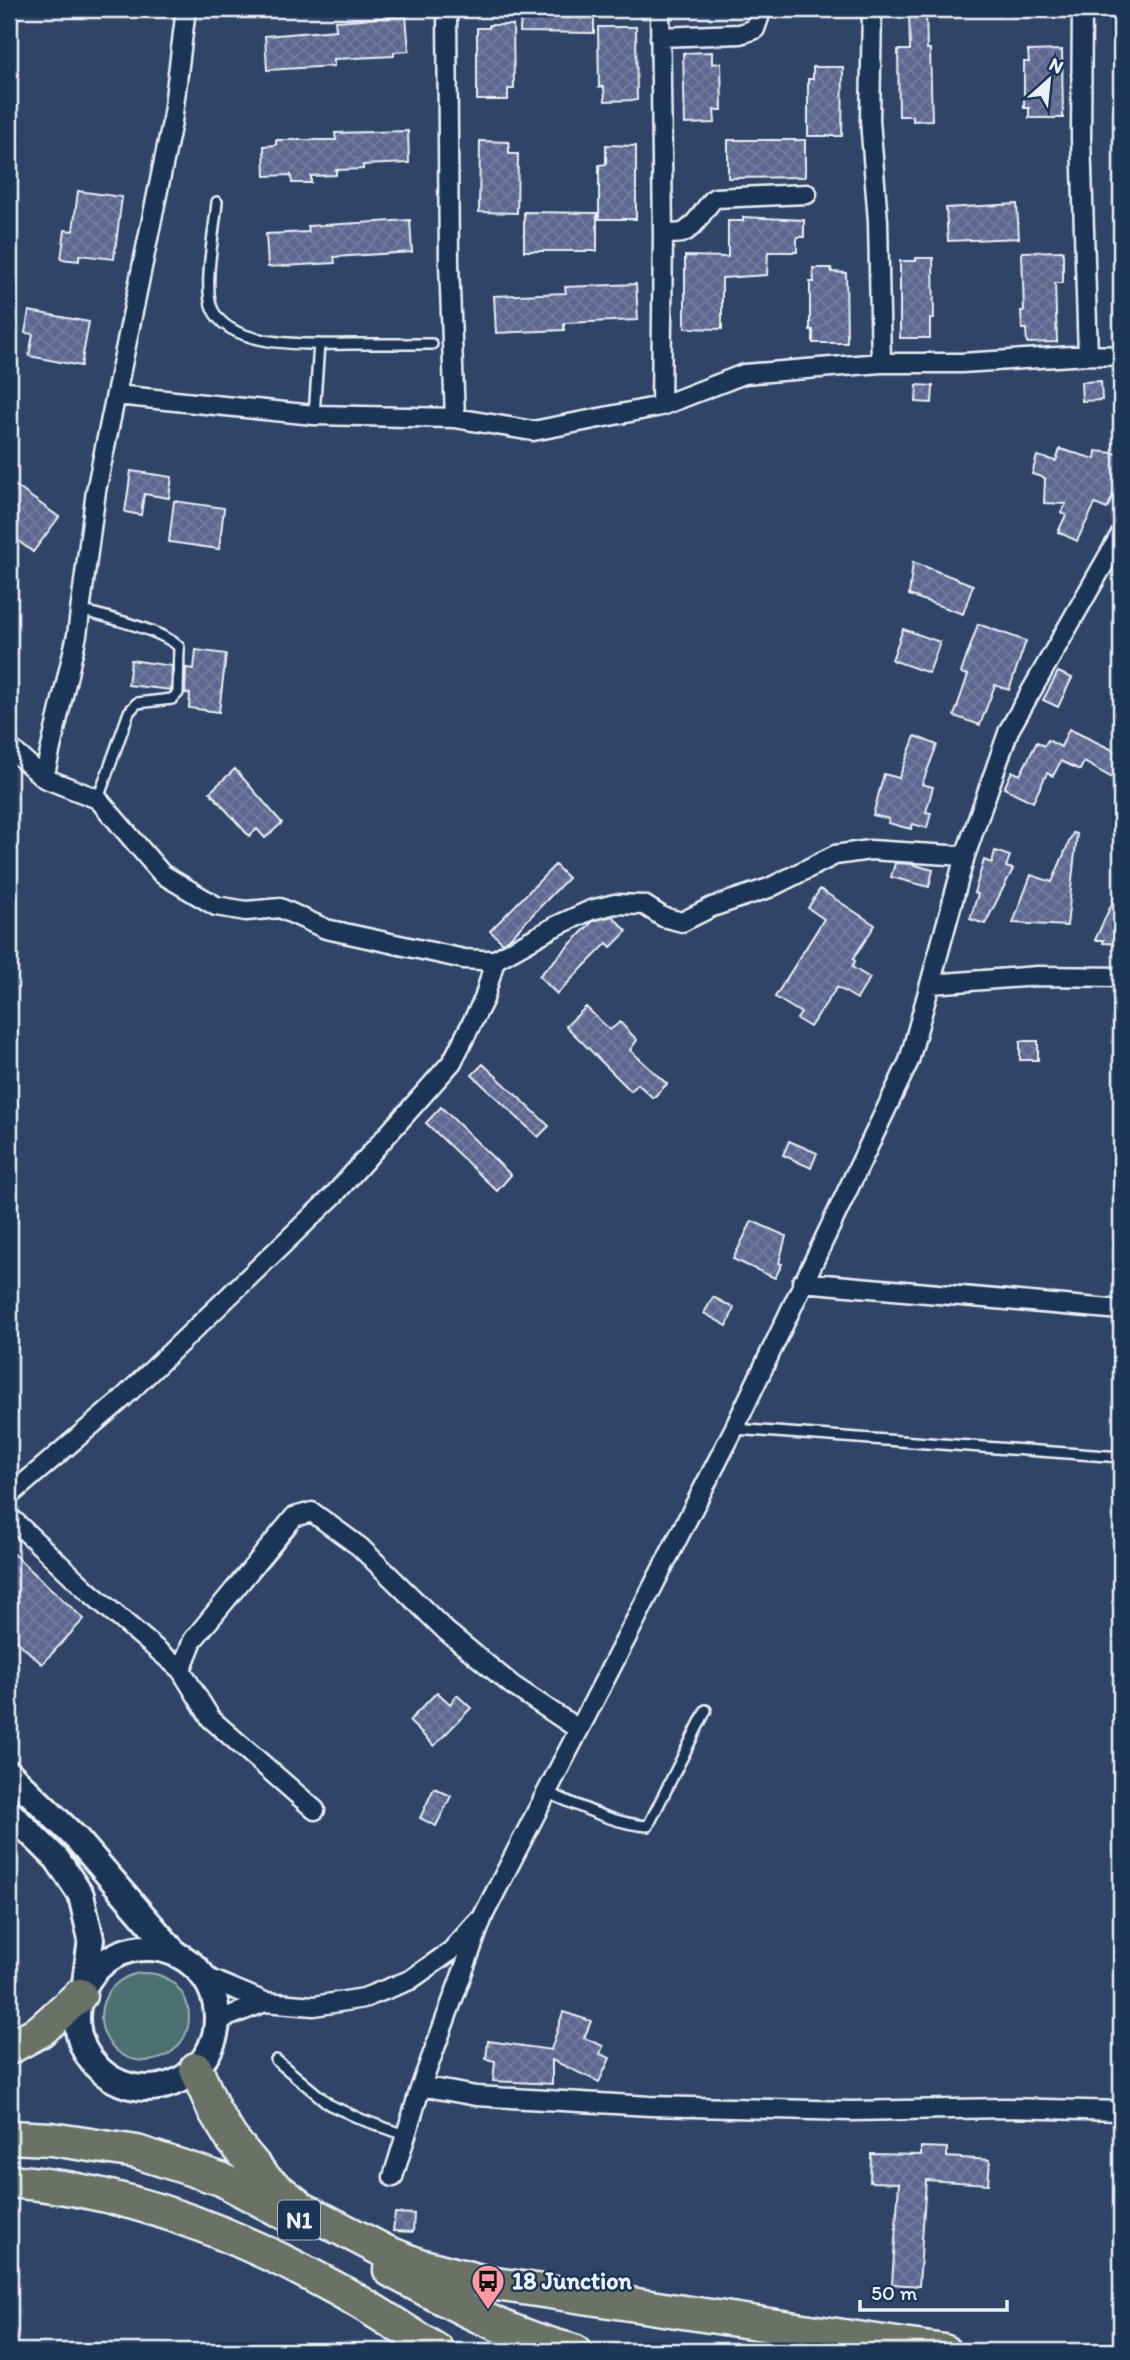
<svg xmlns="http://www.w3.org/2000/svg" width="1130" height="2360" font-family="Itim,sans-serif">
<defs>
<pattern id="building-cross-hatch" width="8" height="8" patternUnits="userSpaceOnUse" patternTransform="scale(1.75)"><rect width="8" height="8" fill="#5b678f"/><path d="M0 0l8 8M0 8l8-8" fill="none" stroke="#737da0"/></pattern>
</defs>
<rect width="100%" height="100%" fill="#304468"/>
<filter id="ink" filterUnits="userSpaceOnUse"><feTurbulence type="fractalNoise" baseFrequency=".0143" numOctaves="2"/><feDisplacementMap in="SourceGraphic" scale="14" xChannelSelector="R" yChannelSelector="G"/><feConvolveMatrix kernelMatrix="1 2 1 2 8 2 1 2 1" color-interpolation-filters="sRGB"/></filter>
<g filter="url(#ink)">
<!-- green -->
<path fill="#4e6f6f" stroke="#9bb0b4" stroke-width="2" d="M101 2017a44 44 0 1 1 88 0a44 44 0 1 1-88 0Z"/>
<!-- building -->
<path fill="url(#building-cross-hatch)" stroke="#e8f1f8" stroke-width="2" d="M521 9H594V33L520 32Z
M909 9H926L927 49H930L932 120 913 121V116H899L898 50H910Z
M406 16 409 51 394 52V56L334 59V66L267 70 265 36 336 30 335 21Z
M489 25H513L514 89H508V100H477V28H489Z
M598 27H636L637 100 605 101 604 87H599Z
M1062 50 1063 118H1029V108H1024V62H1029L1028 51Z
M712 52V64L721 63 722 110H714L715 123 685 124 683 53Z
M813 67H843L842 136H808V79H813Z
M408 131 409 163 363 165V169L336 170V175L311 176V183H292L291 175 265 176 264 146 276 145V140H336L335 133Z
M728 140H805V177L728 178Z
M480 141 509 142V154H518L517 213 479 212Z
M606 145 636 146V219H599V165L606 164Z
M78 191 122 197 114 259 79 255V261L61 259 65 230 73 231Z
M1017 204 1019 238 948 241 946 208Z
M524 212 597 213V251H524Z
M743 217 804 220V237H797V252H768L767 275 722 278V329L685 328V256L728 257V221H743Z
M410 220 412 252 334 257 335 263 268 267 266 234 309 232 308 226Z
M1063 251V283H1055L1057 342 1027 343 1026 329H1022L1021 311H1024L1022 252Z
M916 258H933L934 319H930V338H900V261H916Z
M813 268H831L832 272 846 273 847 343H813V330H810V282H814Z
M636 284 638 320 564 323V330L496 333 494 296 566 293 565 287Z
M29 311 89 322 81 366 29 356 33 334 25 333Z
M1101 381 1102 400 1082 401 1081 382Z
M917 385 933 386 932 403 916 402Z
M1060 449 1095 459 1096 451 1121 454V478L1107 509 1095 504 1077 541 1058 532 1066 515 1061 513 1066 504 1044 503 1045 478 1032 474 1037 456 1056 461Z
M131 471 172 477 169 498 144 494 141 515 125 512Z
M9 481 59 517 33 552 9 534Z
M174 501 224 508 219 549 169 542Z
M913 562 973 585 963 614 909 595Z
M978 624 1026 641 1009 690 995 685 980 725 954 716 968 675 961 673Z
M903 629 940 642 929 673 892 660Z
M196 650 226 654 219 712 189 708 190 694 185 693 186 668 194 669Z
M131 660 172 666 171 690 128 685Z
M1058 672 1072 678 1058 707 1043 700Z
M1069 729 1121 754V783L1084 762 1080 770 1061 761 1053 776 1047 773 1033 802 1004 788 1012 771 1020 775 1037 742 1044 746 1048 740 1061 747Z
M915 736 937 745 922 784 933 787 926 812 931 813 927 828 913 824 911 829 888 823 889 819 873 815 884 774 899 778Z
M235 769 282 823 265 838 257 829 249 836 210 792Z
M1073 833 1077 834 1067 926 1013 923 1031 875 1052 882Z
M995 851 1010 856 1006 867 1013 869 985 924 970 919 978 894 974 893 984 860 992 863Z
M895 863 911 864 933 870 929 887 891 877Z
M555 865 568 878 509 939 503 943 490 931Z
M1121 884 1120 944 1103 943 1104 940H1095Z
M820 889 875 925 853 959 855 961 852 967 870 978 857 999 837 987 810 1027 797 1019 801 1013 775 997 824 919 808 908Z
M612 916 627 931 611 947 607 943 557 994 539 976 593 921Z
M586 1007 610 1030 620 1022 637 1040 630 1050 667 1084 653 1098 638 1084 631 1091 566 1026Z
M1020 1041H1038V1060H1020Z
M483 1064 549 1126 538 1137 472 1075Z
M441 1107 511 1175 497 1191 426 1123Z
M789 1141 817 1153 811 1168 783 1155Z
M752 1221 786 1236 779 1263 782 1264 775 1278 733 1259Z
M713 1297 734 1308 727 1326 704 1313Z
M9 1550 84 1619 42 1664 9 1634Z
M437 1692 450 1704 457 1695 471 1708 434 1746 409 1721Z
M434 1788 451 1796 436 1826 420 1818Z
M563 2012 591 2021 584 2038 603 2046 600 2054 610 2058 599 2082 552 2060V2084L493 2081 495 2061 486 2059 488 2041 551 2050Z
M921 2147 947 2148V2157L990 2160 988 2184 926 2180 919 2286 892 2284 899 2183 870 2182 871 2154 921 2155Z
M395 2213 414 2214 413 2232 393 2231Z"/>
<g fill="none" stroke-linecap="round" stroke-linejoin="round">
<defs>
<path id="lane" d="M217 202C215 228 203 285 212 308 229 350 315 344 351 344 378 344 405 344 432 344
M314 415 319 344
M80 610C105 617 163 630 179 647L178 693 172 699 137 703 129 712 98 799
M734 1429 1121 1457
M546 1792C578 1805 613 1824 648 1826L706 1710
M276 2060 330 2105 363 2120 405 2135"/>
<path id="street" d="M447 9 449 263 455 418
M660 9 663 234 661 406
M872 9 870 120 878 221 881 363
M1082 9 1081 138 1088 355
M660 37 740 34 755 29 762 9
M663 234C669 234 676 234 682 233 696 228 704 207 715 198L807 194
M116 395 314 415 455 418 533 431 661 406 744 374 881 363H961L1088 355 1121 356
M9 747 44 778 98 799 162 874 216 906 246 911 280 908 326 929 464 959 481 960H495L554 927 591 910 615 904 644 905 663 917 682 922 712 907 769 888 835 855 870 850 965 856
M44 778 77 635 96 491 172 122 186 9
M931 984 1037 976 1121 977
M802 1282 1121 1310
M9 1496 120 1401 334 1195 452 1062 484 999 495 960
M9 1516 88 1591 181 1670
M315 1810 211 1719 181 1670 193 1640 294 1517 312 1512 360 1547 446 1631 512 1685 578 1729
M203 1976 265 2002 314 2006 364 1998 410 1980 451 1951 477 1922
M217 2021 265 2002
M421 2086 476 2096 650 2106 851 2111 1004 2108 1121 2111
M393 2177 421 2086 484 1914 734 1429 909 1061 965 856 1009 730 1121 534"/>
<path id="secondary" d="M9 1773 77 1839 176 1954
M9 1812 57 1859 81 1895 91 1939 85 1983
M77 2018a70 70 0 1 1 140 0a70 70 0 1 1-140 0Z"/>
<path id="highway" d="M9 2048 40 2031 80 1995
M196 2069 214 2110 231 2138 266 2180 303 2209 386 2252 419 2265 489 2283 944 2351
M9 2137 51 2139 137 2152 221 2179 286 2214
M9 2181C124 2189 232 2231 333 2287 369 2306 403 2330 438 2351
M390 2270C448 2302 509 2335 574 2351"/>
</defs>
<!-- lane casing -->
<use href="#lane" stroke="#e8f1f8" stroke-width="14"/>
<!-- street casing -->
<use href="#street" stroke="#e8f1f8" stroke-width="23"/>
<!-- secondary casing -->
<use href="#secondary" stroke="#e8f1f8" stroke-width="30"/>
<!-- highway casing -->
<use href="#highway" stroke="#e8f1f8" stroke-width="37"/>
<!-- lane -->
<use href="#lane" stroke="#1d3557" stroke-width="9"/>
<!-- street -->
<use href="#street" stroke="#1d3557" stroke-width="18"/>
<!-- secondary -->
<use href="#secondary" stroke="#1d3557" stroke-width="24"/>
<!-- highway -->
<use href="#highway" stroke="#6b7165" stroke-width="32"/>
</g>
</g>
<!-- icons -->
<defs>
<symbol id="bus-pin" viewBox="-11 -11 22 30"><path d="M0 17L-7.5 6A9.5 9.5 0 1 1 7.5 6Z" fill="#ff9aa2" stroke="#1d3557"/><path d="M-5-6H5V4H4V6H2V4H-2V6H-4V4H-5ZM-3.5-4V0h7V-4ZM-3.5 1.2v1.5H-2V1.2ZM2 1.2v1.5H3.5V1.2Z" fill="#111"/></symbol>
</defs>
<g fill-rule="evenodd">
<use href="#bus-pin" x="469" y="2262" width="38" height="52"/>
</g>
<g text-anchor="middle" stroke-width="5" stroke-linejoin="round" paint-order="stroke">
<!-- shield labels -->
<rect fill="#1d3557" stroke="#abb9c8" stroke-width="2" x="278" y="2200.5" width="42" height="39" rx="5"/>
<g font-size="23" font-weight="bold" fill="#e8f1f8">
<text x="299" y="2228">N1</text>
</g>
<!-- poi labels -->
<g font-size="24" font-weight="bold" fill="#e8f1f8" stroke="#1d3557" text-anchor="start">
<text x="512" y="2289">18 Junction</text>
</g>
</g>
<!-- margin -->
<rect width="1130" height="2360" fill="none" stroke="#1d3557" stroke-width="35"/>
<rect x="18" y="18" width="1095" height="2325" fill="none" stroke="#e8f1f8" stroke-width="2.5" filter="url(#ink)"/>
<!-- north arrow -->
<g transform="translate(1049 80) rotate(27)" stroke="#1d3557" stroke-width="5" paint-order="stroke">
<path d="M0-5L12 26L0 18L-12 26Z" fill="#e8f1f8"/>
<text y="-10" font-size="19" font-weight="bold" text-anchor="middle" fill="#e8f1f8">N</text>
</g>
<!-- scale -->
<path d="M860 2300v10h147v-10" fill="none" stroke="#e8f1f8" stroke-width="3.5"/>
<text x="871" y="2300" font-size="21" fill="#e8f1f8" stroke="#1d3557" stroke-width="5" paint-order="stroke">50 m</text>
</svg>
